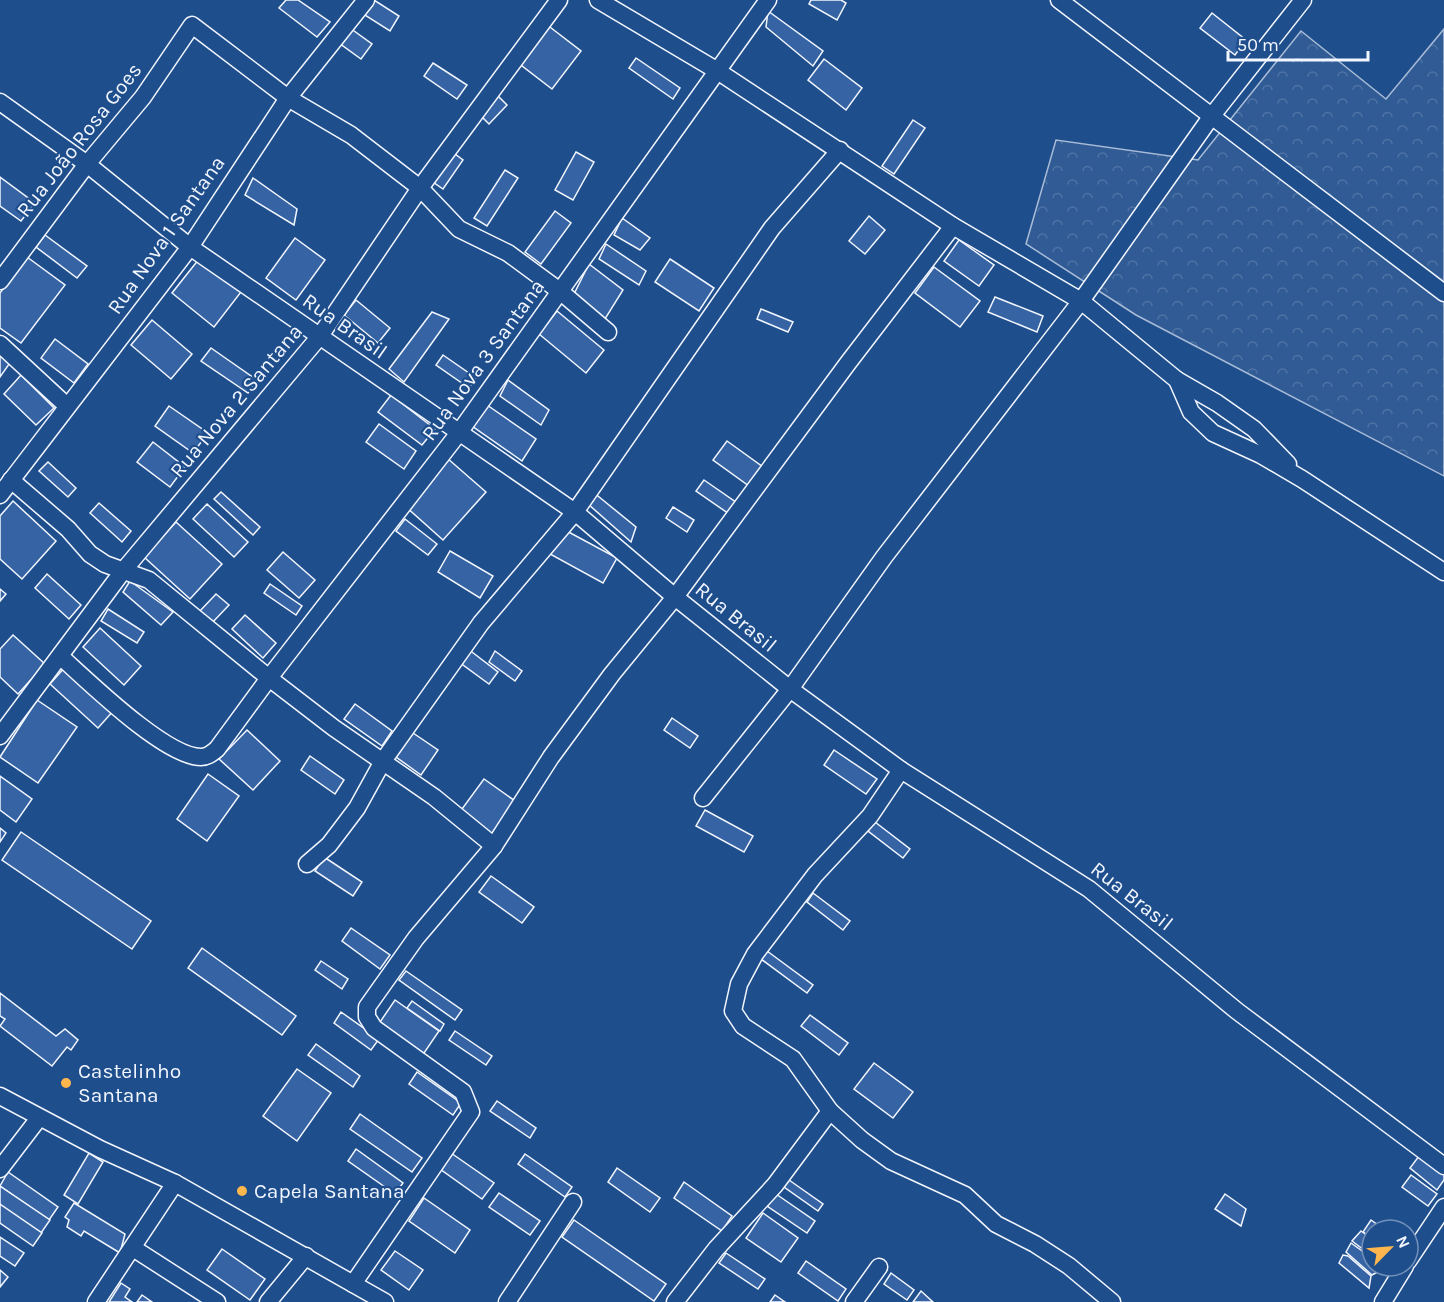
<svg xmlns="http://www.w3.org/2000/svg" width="1444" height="1302" viewBox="0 0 1444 1302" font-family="Karla,sans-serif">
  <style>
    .forest { fill: url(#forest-crowns); stroke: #a8bbd7; stroke-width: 1.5 }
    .building { fill: #3563a3; stroke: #f2f6ff; stroke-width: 1.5 }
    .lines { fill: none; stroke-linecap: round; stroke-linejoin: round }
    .minor-casing { stroke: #f2f6ff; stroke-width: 19 }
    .minor { stroke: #1f4e8c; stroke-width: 16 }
    .poi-dot { fill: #ffb74d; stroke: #1f4e8c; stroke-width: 2 }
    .labels { text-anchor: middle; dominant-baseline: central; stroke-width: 4.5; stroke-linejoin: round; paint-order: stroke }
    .street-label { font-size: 21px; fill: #f2f6ff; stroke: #1f4e8c }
    .poi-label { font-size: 21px; fill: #f2f6ff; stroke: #1f4e8c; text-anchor: start }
  </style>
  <defs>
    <pattern id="forest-crowns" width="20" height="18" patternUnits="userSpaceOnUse" patternTransform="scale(1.5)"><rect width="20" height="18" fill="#305b95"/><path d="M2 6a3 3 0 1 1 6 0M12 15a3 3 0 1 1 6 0" fill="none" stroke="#4e73a5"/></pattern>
  </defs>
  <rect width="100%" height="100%" fill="#1f4e8c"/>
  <path class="forest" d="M 1444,29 L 1444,476 L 1136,315 L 1026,244 L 1056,140 L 1198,160 L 1301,31 L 1386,99 Z"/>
  <g class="building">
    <path d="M 286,0 L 298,0 L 330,22 L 317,37 L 279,8 Z"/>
    <path d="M 374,0 L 399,16 L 390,31 L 360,12 Z"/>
    <path d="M 811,0 L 841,0 L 846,3 L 837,20 L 809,4 Z"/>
    <path d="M 768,11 L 823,51 L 813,66 L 766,27 Z"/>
    <path d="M 1212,13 L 1246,40 L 1235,55 L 1200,28 Z"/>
    <path d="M 546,24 L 581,51 L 552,89 L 517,62 Z"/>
    <path d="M 350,28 L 372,44 L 361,59 L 339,43 Z"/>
    <path d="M 636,58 L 680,88 L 673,99 L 629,68 Z"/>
    <path d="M 824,59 L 862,88 L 846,110 L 808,80 Z"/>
    <path d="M 433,63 L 467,85 L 457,99 L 424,76 Z"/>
    <path d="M 495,93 L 507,105 L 489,124 L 477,112 Z"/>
    <path d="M 913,120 L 925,128 L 894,174 L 882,166 Z"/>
    <path d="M 451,151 L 463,160 L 443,189 L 430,180 Z"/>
    <path d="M 576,152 L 594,162 L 573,200 L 555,190 Z"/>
    <path d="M 505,170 L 518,178 L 487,226 L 474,218 Z"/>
    <path d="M 0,177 L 35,203 L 21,221 L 0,206 Z"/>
    <path d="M 253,178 L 297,209 L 294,225 L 245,195 Z"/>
    <path d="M 555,211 L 571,223 L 541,264 L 525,252 Z"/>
    <path d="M 869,216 L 885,230 L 865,254 L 849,241 Z"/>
    <path d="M 622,218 L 650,238 L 640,250 L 614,235 Z"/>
    <path d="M 45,235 L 87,266 L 77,278 L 36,247 Z"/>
    <path d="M 295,238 L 325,260 L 296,300 L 266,278 Z"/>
    <path d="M 959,240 L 994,265 L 979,286 L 944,261 Z"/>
    <path d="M 606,244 L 646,271 L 639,285 L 599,259 Z"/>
    <path d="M 27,257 L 65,285 L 21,343 L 0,328 L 0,293 Z"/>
    <path d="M 199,259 L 241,292 L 214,327 L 172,293 Z"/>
    <path d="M 670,259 L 714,288 L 699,311 L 655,282 Z"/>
    <path d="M 589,264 L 623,290 L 605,319 L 574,294 Z"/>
    <path d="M 934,267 L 980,301 L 960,327 L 915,293 Z"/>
    <path d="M 995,297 L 1043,316 L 1037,332 L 988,312 Z"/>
    <path d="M 356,300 L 390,328 L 378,343 L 344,315 Z"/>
    <path d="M 761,309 L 793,322 L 788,332 L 757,319 Z"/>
    <path d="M 557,311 L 604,350 L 586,373 L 539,334 Z"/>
    <path d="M 432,312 L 449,319 L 404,382 L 389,369 Z"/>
    <path d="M 152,320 L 192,354 L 171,379 L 131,345 Z"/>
    <path d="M 55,339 L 88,364 L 74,383 L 41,358 Z"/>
    <path d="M 211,348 L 257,380 L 248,393 L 201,361 Z"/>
    <path d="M 0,351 L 12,360 L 0,377 Z"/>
    <path d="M 443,355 L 476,378 L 469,388 L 436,365 Z"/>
    <path d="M 21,375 L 54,408 L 36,425 L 4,394 Z"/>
    <path d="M 508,380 L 549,410 L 541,425 L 500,396 Z"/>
    <path d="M 391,395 L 435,429 L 422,445 L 378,412 Z"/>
    <path d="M 487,405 L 536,439 L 522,461 L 472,426 Z"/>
    <path d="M 169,406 L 208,433 L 193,453 L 155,426 Z"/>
    <path d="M 379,424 L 416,451 L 404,469 L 366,442 Z"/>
    <path d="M 727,441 L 763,467 L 749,486 L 713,460 Z"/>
    <path d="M 153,442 L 185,467 L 170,487 L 137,462 Z"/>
    <path d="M 447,458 L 486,492 L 443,540 L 405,506 Z"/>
    <path d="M 48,462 L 76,488 L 68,497 L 39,471 Z"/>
    <path d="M 704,480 L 740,505 L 732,516 L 696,491 Z"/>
    <path d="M 221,492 L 260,527 L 253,535 L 214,499 Z"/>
    <path d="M 593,492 L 636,527 L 631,542 L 588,504 Z"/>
    <path d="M 13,501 L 56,541 L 22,579 L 0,559 L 0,516 Z"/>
    <path d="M 99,503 L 131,531 L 122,542 L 90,513 Z"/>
    <path d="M 207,504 L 248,542 L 234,557 L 193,519 Z"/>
    <path d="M 673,507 L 694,520 L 687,532 L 666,518 Z"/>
    <path d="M 405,519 L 437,544 L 428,555 L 396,531 Z"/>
    <path d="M 176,522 L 222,564 L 190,599 L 144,557 Z"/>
    <path d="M 563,529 L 617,558 L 603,583 L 550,554 Z"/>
    <path d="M 450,551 L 493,576 L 480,598 L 438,572 Z"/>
    <path d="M 283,552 L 315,580 L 299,598 L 267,570 Z"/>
    <path d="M 47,574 L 81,605 L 69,619 L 35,588 Z"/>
    <path d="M 130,581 L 173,612 L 161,625 L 123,592 Z"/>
    <path d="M 270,584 L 302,606 L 296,615 L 264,593 Z"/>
    <path d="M 0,589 L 6,594 L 0,601 Z"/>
    <path d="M 216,594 L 229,605 L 211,624 L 199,612 Z"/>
    <path d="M 108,609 L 144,632 L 137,643 L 101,621 Z"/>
    <path d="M 245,615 L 276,643 L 263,658 L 232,629 Z"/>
    <path d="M 100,628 L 141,666 L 124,685 L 83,647 Z"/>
    <path d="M 13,635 L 45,664 L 18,694 L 0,677 L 0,649 Z"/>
    <path d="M 468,649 L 498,672 L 489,684 L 459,662 Z"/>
    <path d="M 495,651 L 522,671 L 515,681 L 489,662 Z"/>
    <path d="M 66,666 L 114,710 L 98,728 L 50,684 Z"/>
    <path d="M 37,700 L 77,727 L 38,783 L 0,757 Z"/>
    <path d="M 355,704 L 392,731 L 382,746 L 344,719 Z"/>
    <path d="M 672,718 L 698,736 L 690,748 L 664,730 Z"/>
    <path d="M 247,730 L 280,761 L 253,790 L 219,759 Z"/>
    <path d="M 413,733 L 438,750 L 421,775 L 396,757 Z"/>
    <path d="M 834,750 L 877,779 L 866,794 L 824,765 Z"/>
    <path d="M 310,756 L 344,780 L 335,794 L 301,770 Z"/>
    <path d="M 208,774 L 239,796 L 207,841 L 177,819 Z"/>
    <path d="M 0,776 L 32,799 L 16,822 L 0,810 Z"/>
    <path d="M 484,779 L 515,801 L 490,836 L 459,813 Z"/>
    <path d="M 705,810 L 753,836 L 744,852 L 696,826 Z"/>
    <path d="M 875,822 L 910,849 L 903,858 L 868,831 Z"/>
    <path d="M 0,828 L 6,833 L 0,842 Z"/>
    <path d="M 21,832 L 151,921 L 132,949 L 2,860 Z"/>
    <path d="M 324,857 L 362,882 L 353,896 L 315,871 Z"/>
    <path d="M 491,876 L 534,907 L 522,923 L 479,892 Z"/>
    <path d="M 813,893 L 850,921 L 843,930 L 807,902 Z"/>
    <path d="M 351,928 L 390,955 L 380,969 L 342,941 Z"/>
    <path d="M 202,948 L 296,1016 L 282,1035 L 188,968 Z"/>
    <path d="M 767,951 L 813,985 L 807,993 L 761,959 Z"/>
    <path d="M 321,961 L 348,979 L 342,989 L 315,970 Z"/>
    <path d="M 406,971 L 462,1010 L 455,1020 L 399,980 Z"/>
    <path d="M 0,993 L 56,1036 L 65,1029 L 78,1040 L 71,1050 L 67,1047 L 52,1066 L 0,1026 L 5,1019 L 0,1016 Z"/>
    <path d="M 395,1000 L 439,1031 L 422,1056 L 378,1025 Z"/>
    <path d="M 412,1001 L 444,1024 L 440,1031 L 407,1008 Z"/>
    <path d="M 341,1012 L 379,1039 L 371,1050 L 334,1023 Z"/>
    <path d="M 810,1015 L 848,1043 L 839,1055 L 801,1026 Z"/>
    <path d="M 455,1031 L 492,1056 L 486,1065 L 449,1040 Z"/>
    <path d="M 316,1044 L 360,1076 L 353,1087 L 308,1055 Z"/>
    <path d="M 874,1063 L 913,1092 L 893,1118 L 854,1089 Z"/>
    <path d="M 297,1069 L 331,1093 L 297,1141 L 263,1116 Z"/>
    <path d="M 417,1072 L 461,1103 L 453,1115 L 409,1084 Z"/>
    <path d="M 497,1101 L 536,1128 L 530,1138 L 490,1111 Z"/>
    <path d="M 360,1114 L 422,1158 L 412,1172 L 350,1129 Z"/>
    <path d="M 356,1149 L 403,1183 L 395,1194 L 348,1161 Z"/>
    <path d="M 89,1153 L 103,1162 L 78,1204 L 64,1195 Z"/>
    <path d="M 451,1153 L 494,1183 L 482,1199 L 440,1169 Z"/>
    <path d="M 525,1154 L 572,1187 L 565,1197 L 518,1164 Z"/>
    <path d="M 1419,1156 L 1444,1175 L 1444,1180 L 1437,1190 L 1410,1168 Z"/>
    <path d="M 617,1168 L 660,1198 L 650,1212 L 608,1182 Z"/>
    <path d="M 8,1172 L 58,1207 L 49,1220 L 0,1186 Z"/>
    <path d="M 1411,1175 L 1437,1194 L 1428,1206 L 1402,1187 Z"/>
    <path d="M 789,1180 L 823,1204 L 818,1211 L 784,1187 Z"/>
    <path d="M 684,1182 L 732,1216 L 722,1231 L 674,1198 Z"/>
    <path d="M 0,1186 L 50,1220 L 41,1233 L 0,1206 Z"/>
    <path d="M 499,1193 L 540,1221 L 530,1235 L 489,1207 Z"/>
    <path d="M 776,1194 L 815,1221 L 807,1233 L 767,1206 Z"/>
    <path d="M 1225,1194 L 1246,1209 L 1241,1226 L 1215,1209 Z"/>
    <path d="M 424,1198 L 470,1230 L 455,1253 L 409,1221 Z"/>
    <path d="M 74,1203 L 125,1234 L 120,1253 L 84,1231 L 81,1236 L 67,1227 L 69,1220 L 65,1217 Z"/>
    <path d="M 0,1204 L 42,1233 L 33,1246 L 0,1223 Z"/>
    <path d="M 763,1213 L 798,1238 L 781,1262 L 746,1238 Z"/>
    <path d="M 574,1220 L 666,1284 L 654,1301 L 562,1237 Z"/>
    <path d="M 1371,1220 L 1385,1230 L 1372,1230 L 1372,1238 L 1363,1232 Z"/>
    <path d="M 1361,1231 L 1372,1239 L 1372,1256 L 1352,1241 Z"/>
    <path d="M 0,1237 L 24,1253 L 15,1266 L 0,1256 Z"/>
    <path d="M 1351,1243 L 1372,1258 L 1372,1266 L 1383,1269 L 1372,1275 L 1346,1252 Z"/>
    <path d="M 222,1249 L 265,1279 L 250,1300 L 207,1270 Z"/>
    <path d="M 395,1251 L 423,1270 L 409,1290 L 381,1270 Z"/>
    <path d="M 726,1253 L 765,1279 L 758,1289 L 719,1263 Z"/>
    <path d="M 1343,1255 L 1348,1256 L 1371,1276 L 1369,1288 L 1339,1263 Z"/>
    <path d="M 806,1261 L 846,1289 L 838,1301 L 798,1273 Z"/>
    <path d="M 0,1270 L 8,1277 L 0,1287 Z"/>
    <path d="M 891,1273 L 914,1290 L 907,1300 L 884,1284 Z"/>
    <path d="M 121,1283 L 130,1289 L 125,1297 L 132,1302 L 109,1302 Z"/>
    <path d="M 921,1291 L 933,1302 L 913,1302 Z"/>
    <path d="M 142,1295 L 152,1302 L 137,1302 Z"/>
    <path d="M 775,1295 L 785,1302 L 770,1302 Z"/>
  </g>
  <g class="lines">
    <g class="minor-casing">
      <g id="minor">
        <path d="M 598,0 L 716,70 L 953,226 L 1081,301 L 1177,380 L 1191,412 L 1213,433 L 1261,455 L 1302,479 L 1444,572"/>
        <path d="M 1059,0 L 1444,293"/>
        <path d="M 0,102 L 87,164 L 190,247 L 575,512 L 675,597 L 790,689 L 901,770 L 1089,889 L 1237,1011 L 1444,1166"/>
        <path d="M 0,281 L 87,164 L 143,97 L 192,25 L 288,98 L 351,135 L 420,188 L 459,229 L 508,253 L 561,292 L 608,332"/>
        <path d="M 0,344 L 67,406"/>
        <path d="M 1177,380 L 1217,403 L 1254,429 L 1288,464"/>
        <path d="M 11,480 L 68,529 L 90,554 L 105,564 L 149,580 L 269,678 L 334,728 L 434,797 L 494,846"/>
        <path d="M 0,495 L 190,247 L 288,98 L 366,0"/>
        <path d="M 60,656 C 87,680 165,757 201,757 C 208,757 212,753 217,749 L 269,678 L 458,434 L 768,0"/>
        <path d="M 0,736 L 123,571 L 320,336 L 420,188 L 559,0"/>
        <path d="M 901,770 L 870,816 L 815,875 L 755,954 L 739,984 L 733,1011 L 743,1026 L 793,1059 L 830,1111 L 862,1140 L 891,1161 L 965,1195 L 996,1224 L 1035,1244 L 1069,1266 L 1112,1302"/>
        <path d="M 703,798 L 790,689 L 884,557 L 1081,301 L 1211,117 L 1303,0"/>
        <path d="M 307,864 L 329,845 L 357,808 L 383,761 L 481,623 L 575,512 L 772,228 L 840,150"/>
        <path d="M 0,1096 L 100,1149 L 175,1183 L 385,1302"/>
        <path d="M 0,1169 L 39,1118"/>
        <path d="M 133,1248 L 217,1302"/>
        <path d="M 1408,1261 L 1444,1207"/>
        <path d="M 353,1284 L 471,1112 L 463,1092 L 374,1028 L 367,1017 L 367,1007 L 416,938 L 494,846 L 551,757 L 612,674 L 675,597 L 848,363 L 953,226"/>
        <path d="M 96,1302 L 175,1183"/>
        <path d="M 268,1302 L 306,1256"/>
        <path d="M 507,1302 L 573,1202"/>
        <path d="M 675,1302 L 716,1249 L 775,1185 L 830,1111"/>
        <path d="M 854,1302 L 879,1267"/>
        <path d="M 1383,1302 L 1405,1266"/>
      </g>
    </g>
    <use href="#minor" class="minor"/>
  </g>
  <g class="poi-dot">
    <circle cx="66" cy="1083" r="6"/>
    <circle cx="242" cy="1191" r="6"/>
  </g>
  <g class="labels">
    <g class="street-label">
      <text transform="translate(79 140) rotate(-52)">Rua João Rosa Goes</text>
      <text transform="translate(166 235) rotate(-55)">Rua Nova 1 Santana</text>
      <text transform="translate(345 326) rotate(35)">Rua Brasil</text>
      <text transform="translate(483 360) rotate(-54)">Rua Nova 3 Santana</text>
      <text transform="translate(236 401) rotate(-50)">Rua Nova 2 Santana</text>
      <text transform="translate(736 617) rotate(39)">Rua Brasil</text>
      <text transform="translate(1132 896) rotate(38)">Rua Brasil</text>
    </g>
    <g class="poi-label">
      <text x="78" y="1071">Castelinho<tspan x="78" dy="24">Santana</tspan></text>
      <text x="254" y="1191">Capela Santana</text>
    </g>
  </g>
  <g transform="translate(1390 1248) rotate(65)"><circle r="28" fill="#1f4e8c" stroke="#7391ba" stroke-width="1.5"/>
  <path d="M0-4.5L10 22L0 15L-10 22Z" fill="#ffb74d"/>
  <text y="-9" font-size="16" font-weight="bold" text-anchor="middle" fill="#f2f6ff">N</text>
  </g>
  <path d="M1228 51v9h140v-9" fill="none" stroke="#f2f6ff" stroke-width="3"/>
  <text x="1237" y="51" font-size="18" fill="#f2f6ff" stroke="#1f4e8c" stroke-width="4.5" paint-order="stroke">50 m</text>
</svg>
